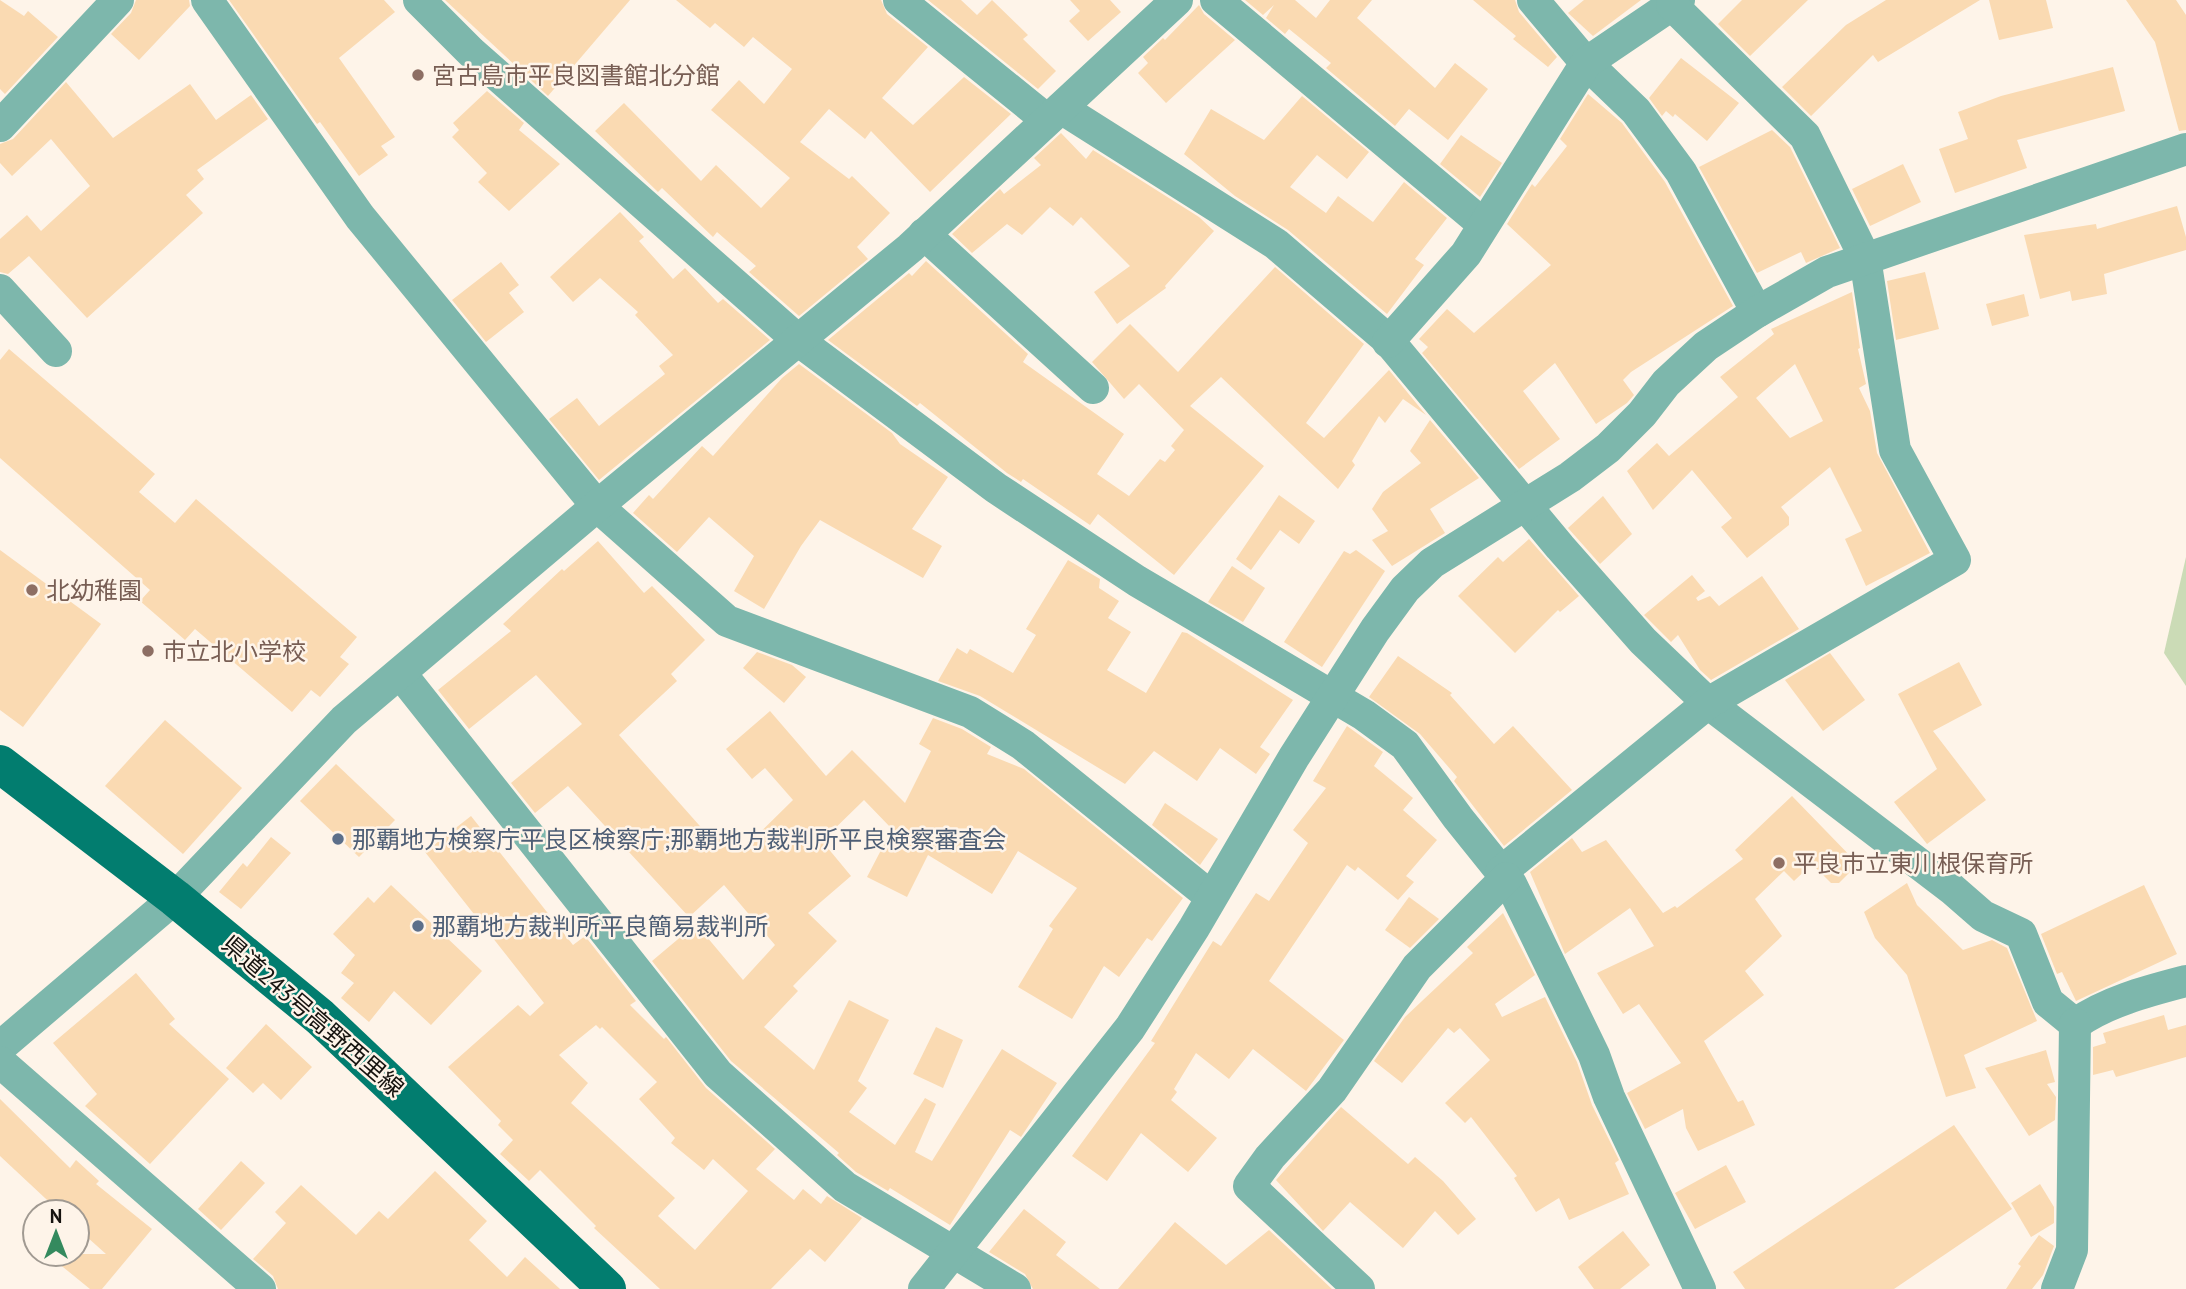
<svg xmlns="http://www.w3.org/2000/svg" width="2186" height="1289" viewBox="0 0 2186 1289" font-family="'PT Sans','Noto Sans JP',sans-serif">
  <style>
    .green { fill: #cbdbb6 }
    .building { fill: #fadab2; fill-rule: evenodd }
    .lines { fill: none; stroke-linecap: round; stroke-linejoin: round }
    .minor { stroke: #7db7ac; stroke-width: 32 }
    .major { stroke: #027d6f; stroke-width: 38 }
    .education-dot { fill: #8d6e63; stroke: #fef4e9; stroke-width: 2.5 }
    .service-dot { fill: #5c6f8a; stroke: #fef4e9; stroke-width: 2.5 }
    .labels { text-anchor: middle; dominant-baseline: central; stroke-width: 5; stroke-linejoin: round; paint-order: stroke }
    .education-label { font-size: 24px; fill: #785e54; stroke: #fef4e9; text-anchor: start }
    .service-label { font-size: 24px; fill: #4e5e75; stroke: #fef4e9; text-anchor: start }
    .street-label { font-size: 24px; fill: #16130f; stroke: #fef4e9 }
  </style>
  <rect width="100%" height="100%" fill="#fef4e9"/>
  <path class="green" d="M 2186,557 L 2186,686 L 2164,653 Z"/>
  <g class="building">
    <path d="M 0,0 L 24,16 L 28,11 L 58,37 L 5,94 L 0,89 Z"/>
    <path d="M 136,0 L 189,0 L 190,6 L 139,60 L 111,34 L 131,13 Z"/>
    <path d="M 229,0 L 384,0 L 395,12 L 339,58 L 395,137 L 381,146 L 388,155 L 359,176 L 320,122 L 317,124 Z"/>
    <path d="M 445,0 L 630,0 L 548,96 Z"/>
    <path d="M 676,0 L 881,0 L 887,14 L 928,47 L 882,98 L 913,125 L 964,77 L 1011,114 L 930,192 L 871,131 L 865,139 L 829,109 L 800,142 L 849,179 L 852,176 L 890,213 L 857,247 L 868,259 L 799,316 L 749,272 L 756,266 L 717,232 L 713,237 L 662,188 L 658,192 L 595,131 L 624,103 L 701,181 L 716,165 L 761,208 L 790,178 L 711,110 L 739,80 L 764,104 L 792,69 L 753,37 L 744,47 L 715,23 L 710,28 Z"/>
    <path d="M 928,0 L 961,0 L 977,15 L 992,0 L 1028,35 L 1023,39 L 1056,71 L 1038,89 Z"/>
    <path d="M 1070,0 L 1110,0 L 1121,12 L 1088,41 L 1069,21 L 1080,11 Z"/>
    <path d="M 1245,0 L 1295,0 L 1316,18 L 1330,0 L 1372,0 L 1357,18 L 1435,88 L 1455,63 L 1488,89 L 1448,140 L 1409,109 L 1395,126 L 1326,68 L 1331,63 L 1289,29 L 1285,34 L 1266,18 L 1274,5 L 1263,15 Z"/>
    <path d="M 1473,0 L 1515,0 L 1519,12 L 1557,57 L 1548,67 L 1513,39 L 1516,36 Z"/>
    <path d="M 1584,0 L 1641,0 L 1593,36 L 1568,13 Z"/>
    <path d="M 1742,0 L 1808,0 L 1750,56 L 1718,24 Z"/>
    <path d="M 1886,0 L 1980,0 L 1878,62 L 1873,55 L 1811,116 L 1782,87 L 1846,25 Z"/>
    <path d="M 1989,0 L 2046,0 L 2053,28 L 1999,40 Z"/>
    <path d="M 2126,0 L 2176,0 L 2186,15 L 2186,130 L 2179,131 L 2155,42 Z"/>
    <path d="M 1199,5 L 1204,14 L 1235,40 L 1166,103 L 1138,73 L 1148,63 L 1143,57 L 1163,38 L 1165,40 Z"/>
    <path d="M 1681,58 L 1739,103 L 1707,141 L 1675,114 L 1673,117 L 1666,111 L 1662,116 L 1649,98 Z"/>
    <path d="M 2113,67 L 2125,111 L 2017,140 L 2027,168 L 1955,193 L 1939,149 L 1968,139 L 1958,112 L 2001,96 Z"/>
    <path d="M 66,82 L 113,138 L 190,84 L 216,120 L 251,95 L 268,119 L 197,170 L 204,179 L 186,195 L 203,213 L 87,318 L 29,256 L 8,274 L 0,272 L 0,239 L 27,215 L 41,231 L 90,186 L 51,139 L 12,176 L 0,163 L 0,144 L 13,139 Z"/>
    <path d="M 487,91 L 524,123 L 519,130 L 560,164 L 509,211 L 478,182 L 487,173 L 452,137 L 459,130 L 453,123 Z"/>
    <path d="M 1588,94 L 1622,123 L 1665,182 L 1733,306 L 1631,372 L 1623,380 L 1634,395 L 1627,403 L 1596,424 L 1555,363 L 1523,391 L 1560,439 L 1519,469 L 1422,353 L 1428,347 L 1419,339 L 1447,309 L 1474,333 L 1551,265 L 1507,224 L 1532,184 L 1535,187 L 1567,146 L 1560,139 Z"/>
    <path d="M 1302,96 L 1369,152 L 1347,179 L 1317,155 L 1290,187 L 1326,213 L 1338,196 L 1373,222 L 1404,182 L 1447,218 L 1415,259 L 1424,265 L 1387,314 L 1288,230 L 1235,196 L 1184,154 L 1211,109 L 1264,140 Z"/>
    <path d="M 1772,130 L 1790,147 L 1840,248 L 1806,263 L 1801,252 L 1757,273 L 1699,167 Z"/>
    <path d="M 1061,133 L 1086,159 L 1093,150 L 1199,217 L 1214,231 L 1165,286 L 1166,288 L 1117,324 L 1094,292 L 1130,266 L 1081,217 L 1073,226 L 1050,207 L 1022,235 L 1007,224 L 972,253 L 952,234 L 1000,189 L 1004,194 L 1041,165 L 1034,158 Z"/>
    <path d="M 1461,135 L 1502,163 L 1480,197 L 1440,164 Z"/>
    <path d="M 1903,164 L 1921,202 L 1870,226 L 1852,189 Z"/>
    <path d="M 2177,206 L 2186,237 L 2186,250 L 2104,274 L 2107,294 L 2072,301 L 2070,291 L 2040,299 L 2024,235 L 2096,224 L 2097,229 Z"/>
    <path d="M 620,212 L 644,237 L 639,241 L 673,279 L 685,268 L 718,303 L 723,299 L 770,340 L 599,480 L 549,419 L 577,398 L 599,426 L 665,374 L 659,366 L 673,355 L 635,315 L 638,312 L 600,278 L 573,302 L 550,277 Z"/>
    <path d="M 926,261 L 1028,354 L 1023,362 L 1124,434 L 1097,474 L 1129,496 L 1160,459 L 1165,462 L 1175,450 L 1171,446 L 1184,430 L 1139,384 L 1124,399 L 1092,362 L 1130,324 L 1178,372 L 1275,267 L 1364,344 L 1306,423 L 1324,438 L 1389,370 L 1426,415 L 1403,399 L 1385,423 L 1379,416 L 1352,461 L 1355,465 L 1338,489 L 1221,377 L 1190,406 L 1264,466 L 1174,575 L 1098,514 L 1090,525 L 1023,479 L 1021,482 L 1007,473 L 920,403 L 917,406 L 828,340 L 909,273 L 912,276 Z"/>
    <path d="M 501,262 L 519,285 L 509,293 L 524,312 L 486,342 L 452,300 Z"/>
    <path d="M 1925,272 L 1939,329 L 1896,340 L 1887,281 Z"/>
    <path d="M 1852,292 L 1860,348 L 1858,349 L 1866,384 L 1859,388 L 1870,411 L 1877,453 L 1930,553 L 1866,586 L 1845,539 L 1862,531 L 1830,467 L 1781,507 L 1789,517 L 1789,525 L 1747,558 L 1721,527 L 1732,518 L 1692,470 L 1653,510 L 1627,471 L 1657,443 L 1669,456 L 1738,397 L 1720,377 L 1774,334 L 1771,329 ZM 1795,364 L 1823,421 L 1790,438 L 1756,398 Z"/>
    <path d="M 2024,294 L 2029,316 L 1992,326 L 1986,304 Z"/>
    <path d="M 9,349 L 155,474 L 139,492 L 175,523 L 196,499 L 357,637 L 340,657 L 349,664 L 320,697 L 311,690 L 292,712 L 195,629 L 185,640 L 140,601 L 150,590 L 0,458 L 0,360 Z"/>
    <path d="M 799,364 L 892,433 L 900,444 L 948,477 L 912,529 L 942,546 L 923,578 L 820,520 L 801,546 L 764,609 L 734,591 L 754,556 L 709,517 L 677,552 L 633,513 L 649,495 L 653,499 L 702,446 L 713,456 L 782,378 Z"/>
    <path d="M 1430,420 L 1479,478 L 1430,509 L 1445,533 L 1392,566 L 1372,540 L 1388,531 L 1372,509 L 1383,492 L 1421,463 L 1410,451 Z"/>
    <path d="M 1279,495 L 1315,521 L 1299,544 L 1280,530 L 1251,570 L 1236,559 Z"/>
    <path d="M 1603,496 L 1632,534 L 1600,564 L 1568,528 Z"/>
    <path d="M 1529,539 L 1579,596 L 1560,612 L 1558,610 L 1515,653 L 1458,596 L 1498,557 L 1503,562 Z"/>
    <path d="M 598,541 L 644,593 L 652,586 L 705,640 L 671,674 L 677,681 L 619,735 L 715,843 L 726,834 L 741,851 L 793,800 L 765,768 L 752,779 L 726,749 L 770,711 L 826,776 L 852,750 L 905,803 L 931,751 L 919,744 L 933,718 L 962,729 L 991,747 L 987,754 L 1024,769 L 1183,898 L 1152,941 L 1147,938 L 1119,977 L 1104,966 L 1072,1019 L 1018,987 L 1053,929 L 1049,926 L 1077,888 L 1018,851 L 992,894 L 928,855 L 907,897 L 867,877 L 892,829 L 864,800 L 822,841 L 851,876 L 808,913 L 837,941 L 793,986 L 798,991 L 764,1027 L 814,1070 L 849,1000 L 889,1020 L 858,1081 L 867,1088 L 849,1112 L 895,1145 L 925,1098 L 936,1104 L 915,1152 L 932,1161 L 1002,1049 L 1057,1083 L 1021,1137 L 1010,1130 L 950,1225 L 890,1188 L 888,1191 L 856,1172 L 837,1155 L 839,1153 L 731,1061 L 652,961 L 696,924 L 743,980 L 775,945 L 724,885 L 689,917 L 568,786 L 535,813 L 511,783 L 582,724 L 536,675 L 469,729 L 438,690 L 511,631 L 503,624 L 562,569 L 564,571 Z"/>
    <path d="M 0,550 L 101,624 L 23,727 L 0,710 Z"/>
    <path d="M 1356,550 L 1385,571 L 1322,667 L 1284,642 L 1344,551 L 1350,554 Z"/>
    <path d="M 1068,560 L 1100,579 L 1099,588 L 1119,601 L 1108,618 L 1131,632 L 1107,670 L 1146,693 L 1182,632 L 1187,633 L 1293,700 L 1260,747 L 1270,754 L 1256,774 L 1220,748 L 1197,781 L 1154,751 L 1125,784 L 980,696 L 938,681 L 957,648 L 967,654 L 970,649 L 1013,673 L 1036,635 L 1026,629 Z"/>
    <path d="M 1232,566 L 1265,588 L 1243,622 L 1208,602 Z"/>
    <path d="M 1692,575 L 1705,591 L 1696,598 L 1698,601 L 1710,596 L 1719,606 L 1762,576 L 1799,629 L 1711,680 L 1700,670 L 1678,635 L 1671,642 L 1644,615 Z"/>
    <path d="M 757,652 L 792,665 L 806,677 L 784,703 L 743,668 Z"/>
    <path d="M 1830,653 L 1865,700 L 1823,731 L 1785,680 Z"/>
    <path d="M 1398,656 L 1452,693 L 1450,695 L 1494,744 L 1513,726 L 1572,790 L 1504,846 L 1454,781 L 1457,777 L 1420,734 L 1369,697 Z"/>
    <path d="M 1959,662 L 1982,705 L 1933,731 L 1986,800 L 1927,844 L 1894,802 L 1937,769 L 1898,694 Z"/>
    <path d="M 165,720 L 242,788 L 183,854 L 105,786 Z"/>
    <path d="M 1347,726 L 1383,752 L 1374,766 L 1413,798 L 1403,810 L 1437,840 L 1406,876 L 1414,882 L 1398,900 L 1358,867 L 1355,871 L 1347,865 L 1269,981 L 1344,1040 L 1306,1091 L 1253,1049 L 1229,1079 L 1196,1053 L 1174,1089 L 1177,1092 L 1171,1100 L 1217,1138 L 1188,1172 L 1141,1133 L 1107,1181 L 1072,1156 L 1155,1043 L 1151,1041 L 1213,941 L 1221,946 L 1256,893 L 1269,901 L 1308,843 L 1293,830 L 1326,788 L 1313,781 Z"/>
    <path d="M 336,764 L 395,820 L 359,857 L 300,801 Z"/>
    <path d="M 1792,796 L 1858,864 L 1839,883 L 1831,883 L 1812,864 L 1794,881 L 1784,871 L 1755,899 L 1782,936 L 1745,971 L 1764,995 L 1704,1041 L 1738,1102 L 1743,1100 L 1755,1125 L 1698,1151 L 1686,1128 L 1683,1109 L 1645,1129 L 1627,1093 L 1681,1063 L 1639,1004 L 1623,1014 L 1597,973 L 1654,946 L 1630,908 L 1565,954 L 1530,872 L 1572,838 L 1582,852 L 1606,840 L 1663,913 L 1675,906 L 1677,908 L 1743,859 L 1735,850 Z"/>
    <path d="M 1165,803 L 1218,839 L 1200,865 L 1152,825 Z"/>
    <path d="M 471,816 L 573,945 L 585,936 L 636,1001 L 630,1005 L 664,1039 L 666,1037 L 706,1088 L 775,1149 L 756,1169 L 794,1200 L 803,1189 L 821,1204 L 827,1196 L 862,1218 L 825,1262 L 810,1249 L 771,1289 L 660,1289 L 594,1228 L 596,1226 L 540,1170 L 529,1181 L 500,1154 L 513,1140 L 498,1125 L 501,1121 L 448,1067 L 518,1005 L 530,1016 L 544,1003 L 425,852 ZM 596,1025 L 600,1029 L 602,1027 L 657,1082 L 639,1099 L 675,1138 L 671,1143 L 704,1170 L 713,1159 L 748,1191 L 695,1250 L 658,1216 L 675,1198 L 571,1103 L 588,1083 L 559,1055 Z"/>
    <path d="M 271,837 L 291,853 L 241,909 L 219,892 L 243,863 L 247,867 Z"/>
    <path d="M 1907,883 L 1917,905 L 1963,950 L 1992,940 L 2007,948 L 2037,1021 L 1964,1055 L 1976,1088 L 1946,1097 L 1907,975 L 1875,938 L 1864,912 Z"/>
    <path d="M 391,885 L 482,971 L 431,1025 L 394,991 L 369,1022 L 341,998 L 354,983 L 341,973 L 355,955 L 333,934 L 368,897 L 374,903 Z"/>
    <path d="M 2144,885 L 2177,954 L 2076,1001 L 2062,972 L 2057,974 L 2041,934 Z"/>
    <path d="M 1409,897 L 1439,919 L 1410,948 L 1385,930 Z"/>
    <path d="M 1503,913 L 1535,975 L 1495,1004 L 1502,1017 L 1545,997 L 1577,1062 L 1592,1105 L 1619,1160 L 1615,1163 L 1629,1194 L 1569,1220 L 1559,1198 L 1536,1212 L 1514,1178 L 1517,1176 L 1471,1117 L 1465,1123 L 1445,1103 L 1490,1060 L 1460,1028 L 1454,1033 L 1448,1028 L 1402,1083 L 1374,1061 L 1405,1017 L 1473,953 L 1467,947 Z"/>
    <path d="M 136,973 L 175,1019 L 169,1024 L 229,1079 L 150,1164 L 85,1106 L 97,1094 L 53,1043 Z"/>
    <path d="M 2164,1015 L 2168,1030 L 2186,1025 L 2186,1057 L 2116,1077 L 2113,1070 L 2093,1075 L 2093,1047 L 2106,1043 L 2103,1033 Z"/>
    <path d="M 266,1024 L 312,1067 L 281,1100 L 263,1083 L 253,1093 L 226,1068 Z"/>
    <path d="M 936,1027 L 963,1040 L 943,1088 L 913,1074 Z"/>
    <path d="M 2046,1050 L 2055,1082 L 2047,1084 L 2056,1097 L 2055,1120 L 2029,1136 L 1985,1068 Z"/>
    <path d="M 0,1099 L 70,1168 L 76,1160 L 99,1181 L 96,1184 L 152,1229 L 102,1289 L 90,1289 L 47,1254 L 106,1254 L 77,1228 L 77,1212 L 60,1212 L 0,1156 Z"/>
    <path d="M 1341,1107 L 1408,1164 L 1415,1157 L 1443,1181 L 1476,1219 L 1458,1235 L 1435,1211 L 1403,1248 L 1350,1202 L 1323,1231 L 1276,1180 Z"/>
    <path d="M 1954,1125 L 2012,1209 L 1894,1289 L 1745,1289 L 1733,1272 Z"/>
    <path d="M 241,1161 L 265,1183 L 221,1230 L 198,1209 Z"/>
    <path d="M 1726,1165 L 1746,1202 L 1695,1229 L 1675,1193 Z"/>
    <path d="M 435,1171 L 487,1221 L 469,1240 L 507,1277 L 525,1257 L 560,1289 L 278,1289 L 273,1276 L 253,1259 L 286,1223 L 275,1212 L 301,1185 L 356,1235 L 379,1211 L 388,1219 Z"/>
    <path d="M 2040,1184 L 2054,1207 L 2054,1223 L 2031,1237 L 2011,1203 Z"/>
    <path d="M 1024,1209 L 1066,1242 L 1056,1255 L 1100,1289 L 1033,1289 L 1025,1274 L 989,1252 Z"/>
    <path d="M 1175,1222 L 1226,1265 L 1269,1230 L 1332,1289 L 1118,1289 Z"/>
    <path d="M 1623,1231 L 1650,1265 L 1620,1289 L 1594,1289 L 1578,1267 Z"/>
    <path d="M 2039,1235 L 2054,1246 L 2043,1275 L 2032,1289 L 2006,1289 L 2021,1266 L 2018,1264 Z"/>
  </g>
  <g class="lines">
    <g class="minor">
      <path d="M 207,0 L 360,217 L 597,506 L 727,621 L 970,712 L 1023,745 L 1210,896"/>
      <path d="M 419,0 L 471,52 L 799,341 L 996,488 L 1137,581 L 1364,715 L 1405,745 L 1458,818 L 1511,884 L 1594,1055 L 1609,1097 L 1700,1289"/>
      <path d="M 899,0 L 1047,120"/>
      <path d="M 1216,0 L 1483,224"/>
      <path d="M 1533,0 L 1586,63 L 1636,111 L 1681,172 L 1757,312"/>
      <path d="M 1061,108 L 1276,244 L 1387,339 L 1560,547 L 1643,641 L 1708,703 L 1952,889 L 1983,916 L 2021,934 L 2048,1002 L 2075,1024"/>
      <path d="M 0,126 L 118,0"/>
      <path d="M 924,234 L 1093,388"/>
      <path d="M 0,290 L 56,351"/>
      <path d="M 1388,342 L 1466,254 L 1586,63 L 1679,0"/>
      <path d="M 401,674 L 718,1074 L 845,1187 L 1015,1289"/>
      <path d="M 1501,872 L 1708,703 L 1955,560 L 1895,450 L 1865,258 L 1805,136 L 1672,5"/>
      <path d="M 2075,1024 C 2108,1001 2148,991 2186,981"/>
      <path d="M 0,1047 L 175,898 L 344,720 L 597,506 L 910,248 L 1177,0"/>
      <path d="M 0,1062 L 260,1289"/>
      <path d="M 924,1289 L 1130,1028 L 1194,928 L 1294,757 L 1375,630 L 1405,589 L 1432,563 L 1570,477 L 1608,448 L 1642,414 L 1666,383 L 1706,346 L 1757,312 L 1827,272 L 2186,149"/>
      <path d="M 1359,1289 L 1249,1186 L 1270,1157 L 1332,1090 L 1417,967 L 1506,878"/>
      <path d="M 2057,1289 L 2072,1250 L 2075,1024"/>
    </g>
    <path class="major" d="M 0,764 L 175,898 L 320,1017 L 607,1289"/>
  </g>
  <g class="education-dot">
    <circle cx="418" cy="75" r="7"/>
    <circle cx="32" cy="590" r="7"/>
    <circle cx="148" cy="651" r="7"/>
    <circle cx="1779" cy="863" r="7"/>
  </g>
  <g class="service-dot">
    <circle cx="338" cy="839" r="7"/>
    <circle cx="418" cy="926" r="7"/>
  </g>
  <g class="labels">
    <g class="education-label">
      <text x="432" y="75">宮古島市平良図書館北分館</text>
      <text x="46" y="590">北幼稚園</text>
      <text x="162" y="651">市立北小学校</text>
      <text x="1793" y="863">平良市立東川根保育所</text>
    </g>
    <g class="service-label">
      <text x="352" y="839">那覇地方検察庁平良区検察庁;那覇地方裁判所平良検察審査会</text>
      <text x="432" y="926">那覇地方裁判所平良簡易裁判所</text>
    </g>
    <g class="street-label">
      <text transform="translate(313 1016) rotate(41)">県道243号高野西里線</text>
    </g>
  </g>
  <g transform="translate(56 1233)"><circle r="33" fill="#fef4e9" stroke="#a19a92" stroke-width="2"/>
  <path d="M0-5L12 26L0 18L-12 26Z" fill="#348a5e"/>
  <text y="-10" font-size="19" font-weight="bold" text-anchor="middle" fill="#16130f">N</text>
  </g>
</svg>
